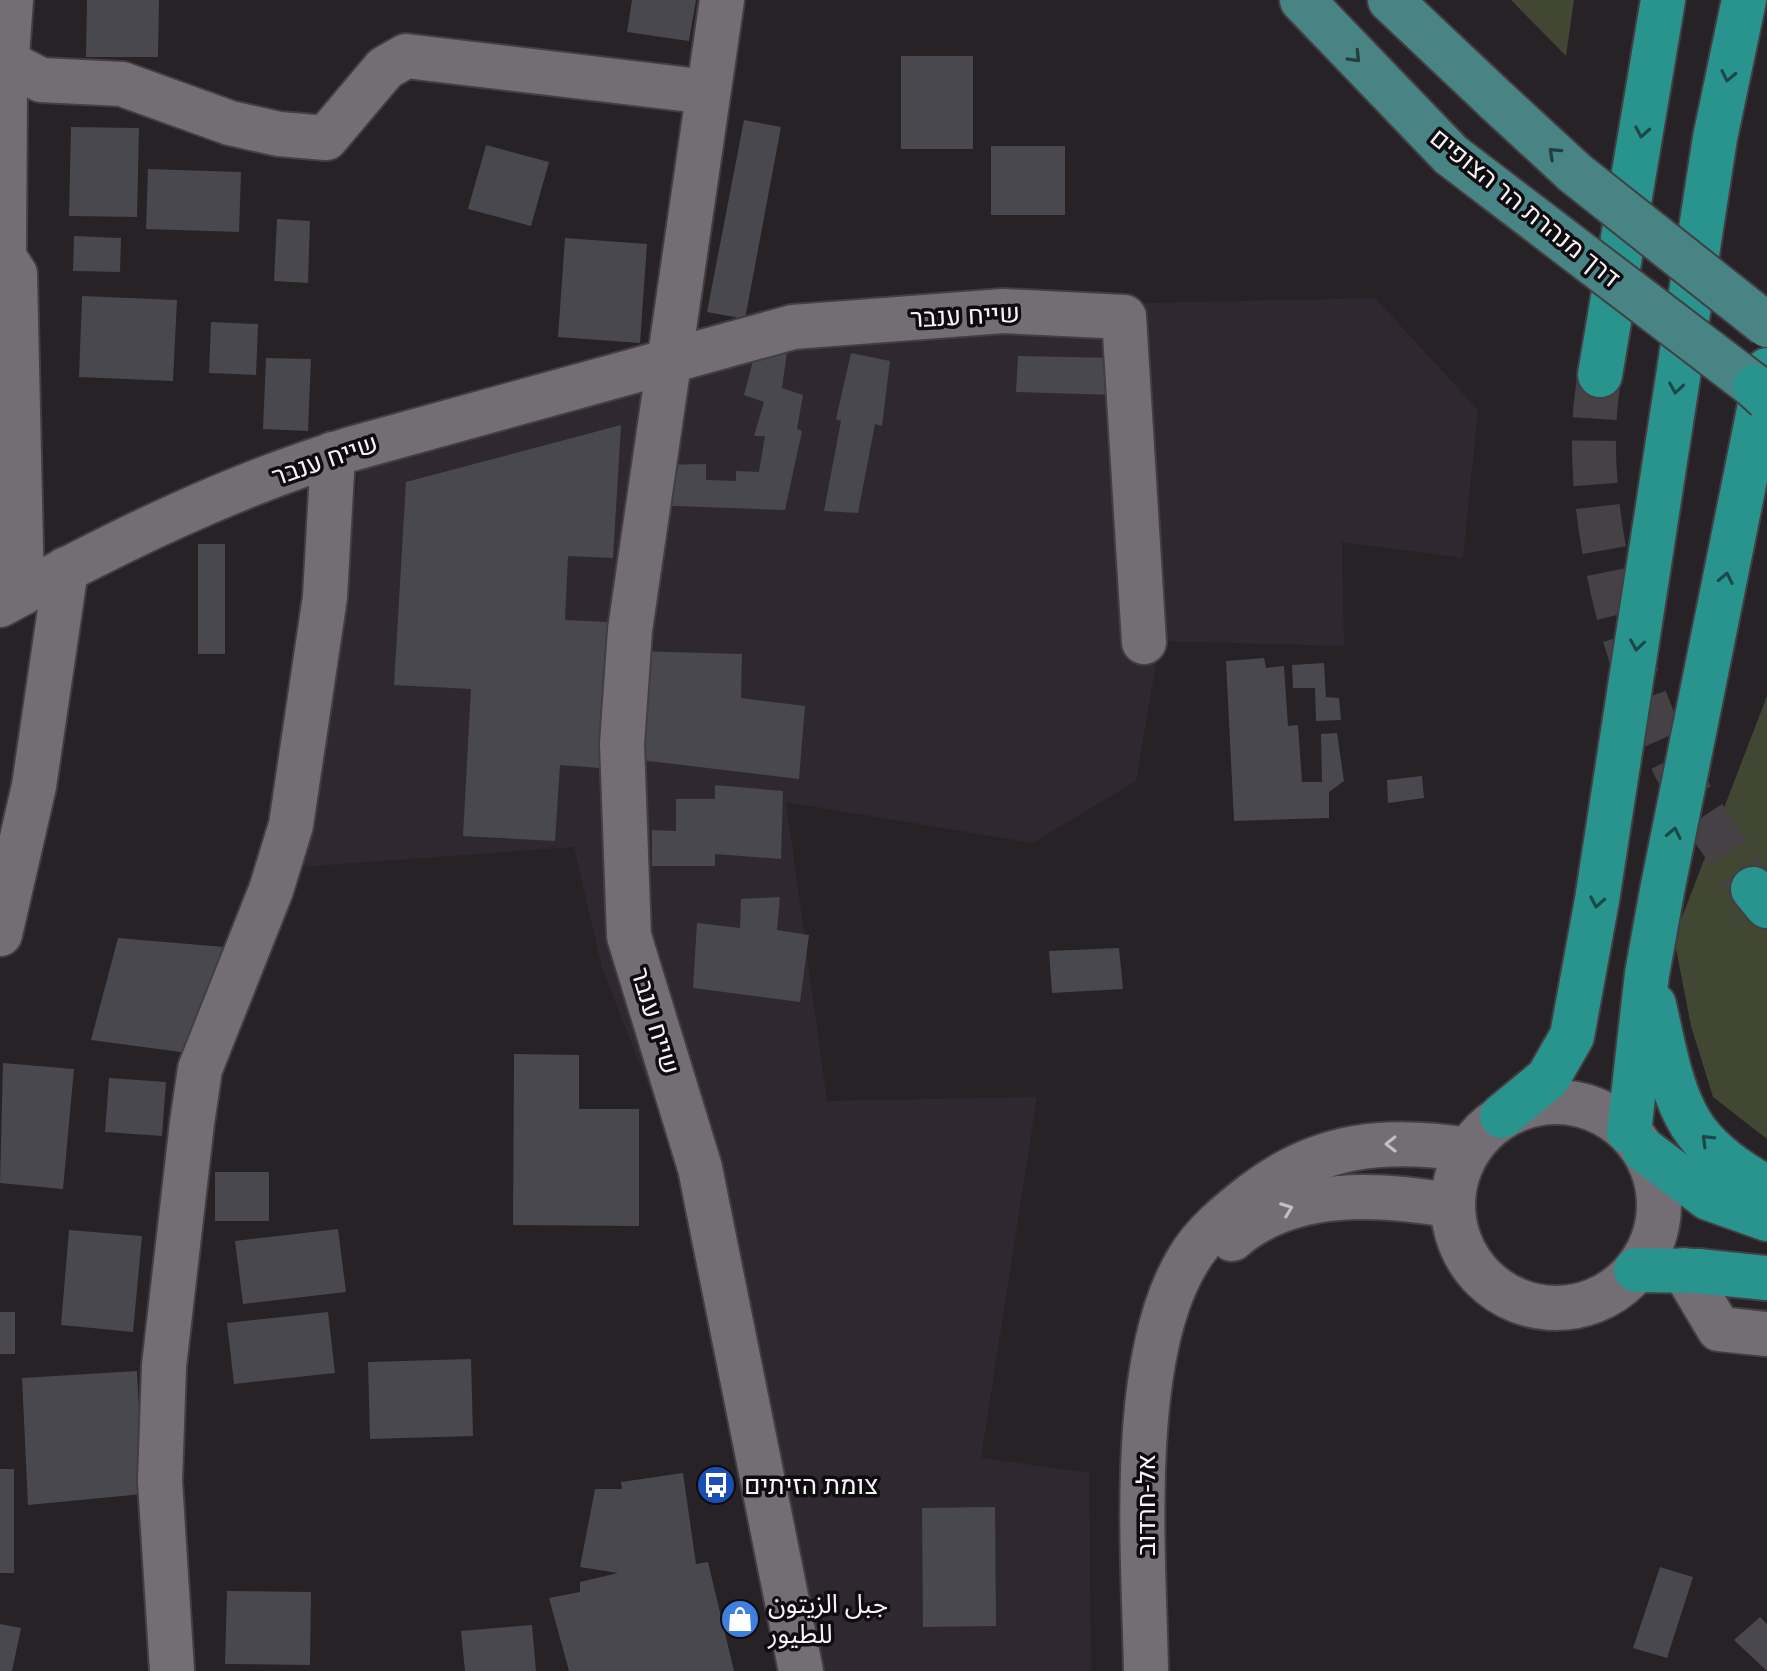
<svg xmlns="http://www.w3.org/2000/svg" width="1767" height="1671" viewBox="0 0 1767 1671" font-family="Georgia,'Noto Sans Arabic',Heebo,serif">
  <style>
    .built { fill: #302831 }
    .green { fill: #414732 }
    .building { fill: #48484e }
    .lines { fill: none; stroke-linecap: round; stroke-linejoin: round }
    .highway-tunnel { stroke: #454145; stroke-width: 44; stroke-dasharray: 44 22; stroke-linecap: butt }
    .minor-casing { stroke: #423e42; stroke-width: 48 }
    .major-casing { stroke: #423e42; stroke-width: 48 }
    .highway-casing { stroke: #423e42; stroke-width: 48 }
    .minor { stroke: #736e74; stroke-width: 44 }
    .major { stroke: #478483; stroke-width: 44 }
    .highway { stroke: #29938d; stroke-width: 44 }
    .major-bridge-casing { stroke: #423e42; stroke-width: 48; stroke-linecap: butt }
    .highway-bridge-casing { stroke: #423e42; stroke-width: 48; stroke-linecap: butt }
    .major-bridge { stroke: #478483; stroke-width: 44 }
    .highway-bridge { stroke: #29938d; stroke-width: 44 }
    .oneway { stroke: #253c3d }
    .oneway2 { stroke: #1a4947 }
    .oneway3 { stroke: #c2bec2 }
    .labels { text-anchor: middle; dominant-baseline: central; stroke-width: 7; stroke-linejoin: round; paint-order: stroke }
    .street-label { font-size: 26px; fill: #f6f3f6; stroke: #0e0c0e }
    .poi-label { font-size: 26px; fill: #f6f3f6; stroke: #0e0c0e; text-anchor: start }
  </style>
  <rect width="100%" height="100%" fill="#262226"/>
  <path class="built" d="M 1375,298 L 1478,410 L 1463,558 L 1342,542 L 1344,646 L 1160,641 L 1136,781 L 1033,843 L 786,802 L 827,1101 L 1037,1097 L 981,1458 L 1089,1473 L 1091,1671 L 811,1671 L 752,1349 L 602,968 L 574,847 L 299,867 L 361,460 L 940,308 Z"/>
  <g class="green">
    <path d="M 1511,0 L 1574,0 L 1566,56 Z"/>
    <path d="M 1767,696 L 1767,1139 L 1713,1097 L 1691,1026 L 1674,938 Z"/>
  </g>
  <g class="building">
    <path d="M 87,0 L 159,0 L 158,57 L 86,57 Z"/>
    <path d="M 632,0 L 696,0 L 689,41 L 627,32 Z"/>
    <rect x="901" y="56" width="72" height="93"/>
    <path d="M 744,120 L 781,127 L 745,319 L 707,312 Z"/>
    <path d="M 71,127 L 139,128 L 137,217 L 69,216 Z"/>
    <path d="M 486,145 L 549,162 L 531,226 L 468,209 Z"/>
    <rect x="991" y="146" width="74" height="69"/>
    <path d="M 148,169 L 241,172 L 239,232 L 146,229 Z"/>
    <path d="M 277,219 L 310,221 L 308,283 L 274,281 Z"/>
    <path d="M 74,236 L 121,238 L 120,272 L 73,271 Z"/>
    <path d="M 565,238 L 647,244 L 640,343 L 558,337 Z"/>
    <path d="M 82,296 L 177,300 L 173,381 L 79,377 Z"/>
    <path d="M 211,322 L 258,324 L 256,375 L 209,373 Z"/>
    <path d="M 788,345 L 782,388 L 803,395 L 797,429 L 802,431 L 785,510 L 649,505 L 655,465 L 706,464 L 706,480 L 736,481 L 736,471 L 759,472 L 765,436 L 754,436 L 764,402 L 744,395 L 755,353 Z"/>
    <path d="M 851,353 L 890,361 L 882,426 L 875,424 L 858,513 L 824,511 L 841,421 L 836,419 Z"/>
    <path d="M 1018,356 L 1116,358 L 1115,395 L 1016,392 Z"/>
    <path d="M 266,358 L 311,359 L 308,431 L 263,429 Z"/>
    <path d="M 621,425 L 613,558 L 568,556 L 565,620 L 608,622 L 600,768 L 560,765 L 555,841 L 463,836 L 471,689 L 394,685 L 406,482 Z"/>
    <rect x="198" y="544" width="27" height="110"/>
    <path d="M 633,651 L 742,654 L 741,698 L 805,706 L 799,779 L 624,758 Z"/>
    <path d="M 1264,658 L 1266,668 L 1284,666 L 1288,726 L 1298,725 L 1302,782 L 1322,782 L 1321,734 L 1337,733 L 1344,781 L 1329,792 L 1329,818 L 1234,821 L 1226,661 Z"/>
    <path d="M 1324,663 L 1326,697 L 1339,698 L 1341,720 L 1316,721 L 1315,688 L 1293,688 L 1292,665 Z"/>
    <path d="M 1422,776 L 1424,798 L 1388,803 L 1387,780 Z"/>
    <path d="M 715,785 L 783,791 L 781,859 L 715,854 L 715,866 L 652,866 L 652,830 L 676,831 L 676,799 L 715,799 Z"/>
    <path d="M 780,897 L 777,930 L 809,935 L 800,1002 L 693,988 L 697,923 L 740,928 L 741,899 Z"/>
    <path d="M 118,938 L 224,947 L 188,1053 L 91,1040 Z"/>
    <path d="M 1119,948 L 1123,989 L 1052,993 L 1049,951 Z"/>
    <path d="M 514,1054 L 579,1055 L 579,1109 L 639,1109 L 639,1226 L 513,1225 Z"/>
    <path d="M 3,1063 L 74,1069 L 63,1189 L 0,1183 Z"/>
    <path d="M 109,1078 L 166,1082 L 162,1136 L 105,1132 Z"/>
    <rect x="215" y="1172" width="54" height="49"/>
    <path d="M 338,1229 L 346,1292 L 243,1304 L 235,1241 Z"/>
    <path d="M 69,1230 L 142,1236 L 133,1332 L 61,1325 Z"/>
    <rect x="0" y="1312" width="15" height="42"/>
    <path d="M 328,1312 L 335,1373 L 234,1384 L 227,1323 Z"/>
    <path d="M 471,1359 L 473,1436 L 370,1439 L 368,1362 Z"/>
    <path d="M 137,1371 L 143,1494 L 28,1505 L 22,1378 Z"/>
    <rect x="0" y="1469" width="14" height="104"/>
    <path d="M 683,1473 L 696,1564 L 708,1562 L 734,1671 L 569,1671 L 549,1598 L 580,1592 L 580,1582 L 618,1573 L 580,1567 L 595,1489 L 622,1489 L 621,1482 Z"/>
    <path d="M 995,1507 L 996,1626 L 923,1627 L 922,1508 Z"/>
    <path d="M 1660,1567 L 1693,1577 L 1667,1658 L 1633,1648 Z"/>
    <path d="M 227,1591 L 311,1592 L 310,1665 L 225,1664 Z"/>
    <path d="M 1760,1617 L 1767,1624 L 1767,1671 L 1734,1640 Z"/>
    <path d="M 0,1624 L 21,1628 L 12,1671 L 0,1671 Z"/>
    <path d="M 532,1625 L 536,1671 L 465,1671 L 461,1631 Z"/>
  </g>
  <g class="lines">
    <path class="highway-tunnel" d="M 1600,375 C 1577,491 1623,667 1677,771 C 1698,812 1728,850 1753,889"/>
    <g class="minor-casing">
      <g id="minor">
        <path d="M 11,0 L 5,83 L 4,257 L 15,274 L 22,593"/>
        <path d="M 722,0 L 630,630 L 622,744 L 629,936 L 700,1168 L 801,1671"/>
        <path d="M 6,62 L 41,80 L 122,84 L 230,123 L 279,134 L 326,138 L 385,68 L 406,56 L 708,92"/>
        <path d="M 0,605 C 112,544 229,486 351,449 L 793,327 L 1003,311 L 1124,317 L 1144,642"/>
        <path d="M 0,934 L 34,786 L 66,569"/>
        <circle cx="1556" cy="1205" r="103"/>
        <path d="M 1232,1239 C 1292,1187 1380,1193 1453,1206"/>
        <path d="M 1684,1270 L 1719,1329 L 1767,1334"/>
        <path d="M 172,1671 L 160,1481 L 164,1366 L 192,1123 L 200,1069 L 271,890 L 291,825 L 325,597 L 333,454"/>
        <path d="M 1146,1671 C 1144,1555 1127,1360 1188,1260 C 1203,1234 1229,1213 1252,1195 C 1319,1143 1386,1137 1469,1150"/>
      </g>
    </g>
    <g class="major-casing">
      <g id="major">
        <path d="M 1302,0 L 1451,155"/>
        <path d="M 1390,0 L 1497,101"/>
      </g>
    </g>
    <g class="highway-casing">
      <g id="highway">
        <path d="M 1600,375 L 1663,0"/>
        <path d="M 1753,889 L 1767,906"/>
        <path d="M 1654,1005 C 1663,1043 1670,1090 1691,1124 C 1708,1151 1740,1173 1767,1188"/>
        <path d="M 1502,1116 L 1548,1078 L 1572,1036 L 1597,900 L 1715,138 L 1744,0"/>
        <path d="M 1629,1132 L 1647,974 L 1662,891 L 1767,370"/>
        <path d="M 1644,1150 L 1708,1198 L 1767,1219"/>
        <path d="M 1636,1270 L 1698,1271 L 1767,1278"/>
      </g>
    </g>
    <use href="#minor" class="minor"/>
    <use href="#major" class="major"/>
    <use href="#highway" class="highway"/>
    <g class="major-bridge-casing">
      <g id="major-bridge">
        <path d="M 1497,101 L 1575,173 L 1767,325"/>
        <path d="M 1451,155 L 1767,396"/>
      </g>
    </g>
    <g class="highway-bridge-casing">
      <path id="highway-bridge" d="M 1755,387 L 1767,398"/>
    </g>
    <use href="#major-bridge" class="major-bridge"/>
    <use href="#highway-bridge" class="highway-bridge"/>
  </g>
  <defs><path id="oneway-chevron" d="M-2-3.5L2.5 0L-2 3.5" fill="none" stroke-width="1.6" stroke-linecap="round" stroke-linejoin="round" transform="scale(2)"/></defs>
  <g class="oneway">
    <use href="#oneway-chevron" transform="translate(1355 57) rotate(46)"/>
    <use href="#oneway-chevron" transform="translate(1554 153) rotate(-137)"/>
  </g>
  <g class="oneway2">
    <use href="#oneway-chevron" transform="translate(1728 76) rotate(102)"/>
    <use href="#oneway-chevron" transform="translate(1642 132) rotate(100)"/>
    <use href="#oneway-chevron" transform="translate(1676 388) rotate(99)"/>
    <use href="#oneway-chevron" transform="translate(1726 578) rotate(-78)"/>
    <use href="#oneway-chevron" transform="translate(1637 645) rotate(99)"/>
    <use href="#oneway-chevron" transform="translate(1674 833) rotate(-78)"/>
    <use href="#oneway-chevron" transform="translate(1597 902) rotate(100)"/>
    <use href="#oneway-chevron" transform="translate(1707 1140) rotate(-135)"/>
  </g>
  <g class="oneway3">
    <use href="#oneway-chevron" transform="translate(1391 1144) rotate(179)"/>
    <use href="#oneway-chevron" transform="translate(1287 1209) rotate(-21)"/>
  </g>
  <defs>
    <g id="bus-disc" transform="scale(2)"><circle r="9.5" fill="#1a4fb4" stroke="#0e0c0e"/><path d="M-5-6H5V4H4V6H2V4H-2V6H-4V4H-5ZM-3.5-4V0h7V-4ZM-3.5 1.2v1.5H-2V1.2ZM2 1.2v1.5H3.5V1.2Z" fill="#fff"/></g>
    <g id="shop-disc" transform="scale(2)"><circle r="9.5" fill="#3f7fe0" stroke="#0e0c0e"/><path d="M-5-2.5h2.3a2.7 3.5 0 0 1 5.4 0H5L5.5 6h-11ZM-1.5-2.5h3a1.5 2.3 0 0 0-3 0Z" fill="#fff"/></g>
  </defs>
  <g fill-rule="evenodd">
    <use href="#bus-disc" x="716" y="1485"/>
    <use href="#shop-disc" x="740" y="1619"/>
  </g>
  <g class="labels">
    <g class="street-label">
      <text transform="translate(1525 208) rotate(39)">דרך מנהרת הר הצופים</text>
      <text transform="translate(965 316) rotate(-3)">שייח ענבר</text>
      <text transform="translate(325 460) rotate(-19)">שייח ענבר</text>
      <text transform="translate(655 1021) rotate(73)">שייח ענבר</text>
      <text transform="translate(1146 1505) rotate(-90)">אל-חרדוב</text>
    </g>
    <g class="poi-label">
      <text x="744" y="1485">צומת הזיתים</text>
      <text x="768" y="1604">جبل الزيتون<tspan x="768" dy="30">للطيور</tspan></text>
    </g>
  </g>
</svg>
